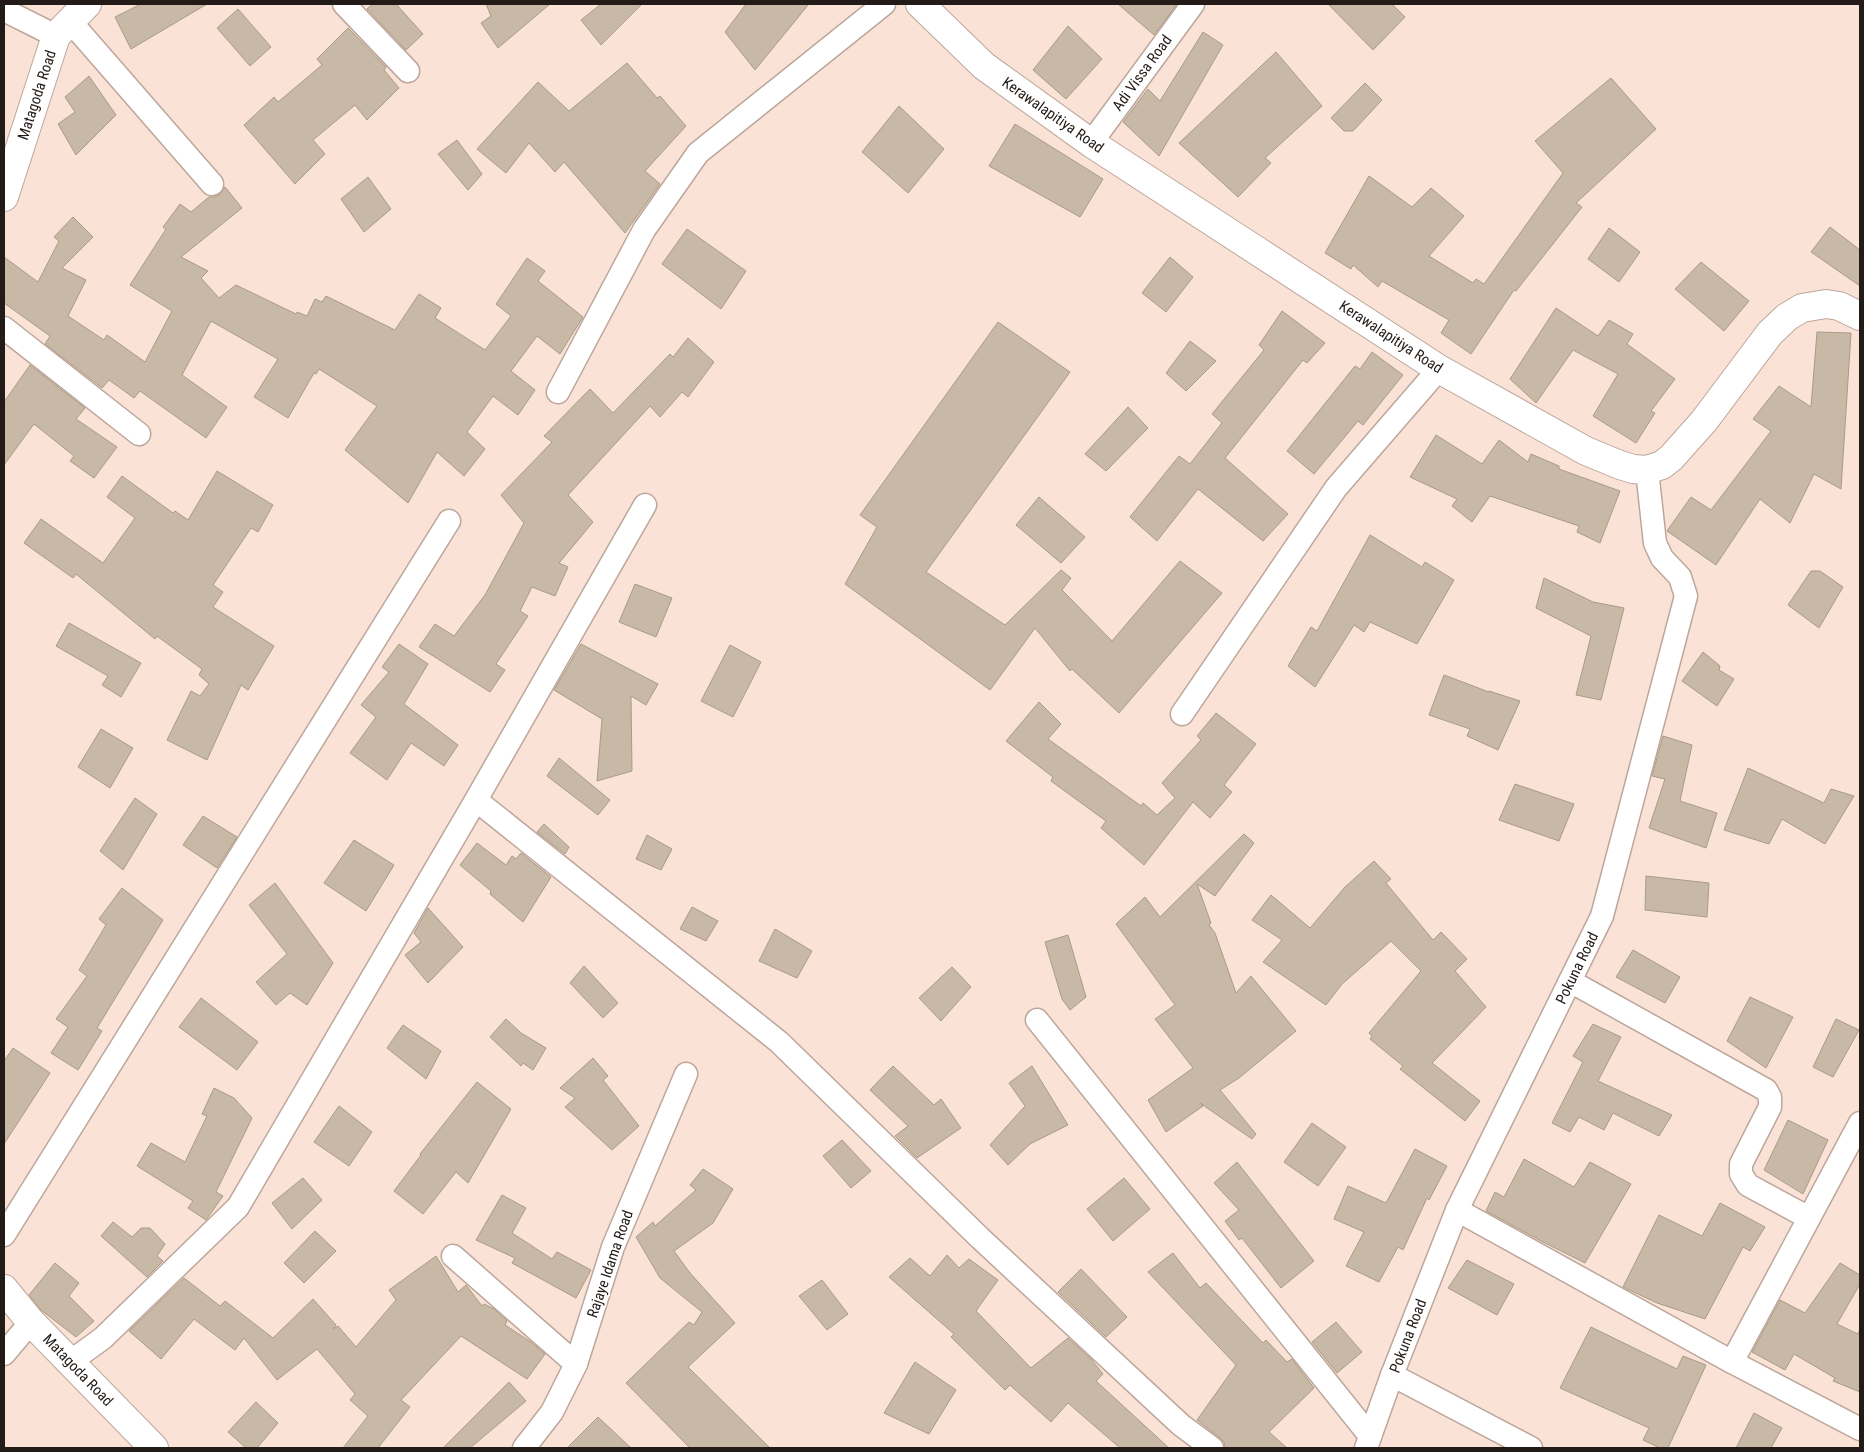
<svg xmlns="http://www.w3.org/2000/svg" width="1864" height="1452" viewBox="0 0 1864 1452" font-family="'Roboto Condensed',sans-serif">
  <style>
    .building { fill: #c7b9a6; stroke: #a99b88 }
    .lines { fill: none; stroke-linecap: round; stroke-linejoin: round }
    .minor-casing { stroke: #bda69b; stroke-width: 25 }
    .tertiary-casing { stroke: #bda69b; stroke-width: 30 }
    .minor { stroke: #fff; stroke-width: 22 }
    .tertiary { stroke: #fff; stroke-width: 28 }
    .labels { text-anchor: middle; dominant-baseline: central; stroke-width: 4; stroke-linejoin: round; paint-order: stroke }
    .street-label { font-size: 15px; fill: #231b17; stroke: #fff }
  </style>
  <rect width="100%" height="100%" fill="#fae2d6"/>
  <g class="building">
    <path d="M 141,4 L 207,4 L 131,49 L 115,17 Z"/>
    <path d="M 373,4 L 396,4 L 423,34 L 406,50 L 367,9 Z"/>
    <path d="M 486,4 L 550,4 L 498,48 L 481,23 L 491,16 Z"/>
    <path d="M 601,4 L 642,4 L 601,45 L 581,20 Z"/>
    <path d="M 746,4 L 809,4 L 755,70 L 725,32 Z"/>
    <path d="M 1118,4 L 1177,4 L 1154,35 Z"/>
    <path d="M 1328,4 L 1392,4 L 1405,17 L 1373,50 Z"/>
    <path d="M 238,9 L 271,47 L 250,66 L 217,28 Z"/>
    <path d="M 1068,26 L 1102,59 L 1066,99 L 1033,70 Z"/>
    <path d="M 348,28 L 386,67 L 384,70 L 399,88 L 367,120 L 355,105 L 313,140 L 325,154 L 295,184 L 244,125 L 274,97 L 278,102 L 322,65 L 317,59 Z"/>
    <path d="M 1203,32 L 1223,45 L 1159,156 L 1123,122 L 1148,89 L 1160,101 Z"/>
    <path d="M 1276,52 L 1322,106 L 1265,158 L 1271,163 L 1238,197 L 1179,143 Z"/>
    <path d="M 627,63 L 657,98 L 660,96 L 686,126 L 645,171 L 660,184 L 625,233 L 564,162 L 555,172 L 529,143 L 506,173 L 477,149 L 538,82 L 569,111 Z"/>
    <path d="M 89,76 L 116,115 L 76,155 L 58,124 L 75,112 L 65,97 Z"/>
    <path d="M 1611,78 L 1656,129 L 1576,203 L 1582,207 L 1516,291 L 1514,290 L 1471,354 L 1441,333 L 1449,320 L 1382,281 L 1378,287 L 1353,265 L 1351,269 L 1325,253 L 1369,176 L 1412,207 L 1431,188 L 1464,216 L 1429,256 L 1473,283 L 1476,279 L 1484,284 L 1563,173 L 1535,141 Z"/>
    <path d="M 1365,83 L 1382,100 L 1353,131 L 1344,131 L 1331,118 Z"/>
    <path d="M 899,106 L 944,149 L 908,193 L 862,152 Z"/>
    <path d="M 1015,124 L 1103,179 L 1080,217 L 989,166 Z"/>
    <path d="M 457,140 L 482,174 L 468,190 L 438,154 Z"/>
    <path d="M 368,177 L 391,209 L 364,232 L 341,199 Z"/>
    <path d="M 225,187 L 242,208 L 181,257 L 208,271 L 201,278 L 219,298 L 236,285 L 296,314 L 297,312 L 307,316 L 315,299 L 322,302 L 326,296 L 395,330 L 419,294 L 441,308 L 435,318 L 485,350 L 511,316 L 496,304 L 527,258 L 545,271 L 538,281 L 583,317 L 560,354 L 537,336 L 511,371 L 535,390 L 518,415 L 493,396 L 467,432 L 485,449 L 464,476 L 437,452 L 408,503 L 345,450 L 377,406 L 319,369 L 316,374 L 314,373 L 288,418 L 254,397 L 278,359 L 211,321 L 182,375 L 227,407 L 206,438 L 140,391 L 134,398 L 109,380 L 102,388 L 45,344 L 50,336 L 4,303 L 4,257 L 38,282 L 59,241 L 54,237 L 73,217 L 93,237 L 62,268 L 86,280 L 68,316 L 104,340 L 107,335 L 145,362 L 172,311 L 130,285 L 166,229 L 163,227 L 180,204 L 191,212 L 209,197 L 215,197 L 220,194 Z"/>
    <path d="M 1830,227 L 1860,250 L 1860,286 L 1811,252 Z"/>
    <path d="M 1609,228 L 1640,252 L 1619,282 L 1588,259 Z"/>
    <path d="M 687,229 L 746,271 L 721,309 L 662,264 Z"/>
    <path d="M 1170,257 L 1193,277 L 1166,312 L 1142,293 Z"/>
    <path d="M 1701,262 L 1749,301 L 1724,331 L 1675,289 Z"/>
    <path d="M 1556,308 L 1598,336 L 1609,320 L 1633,334 L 1627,344 L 1675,379 L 1651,411 L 1655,413 L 1636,443 L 1593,416 L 1618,374 L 1573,350 L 1536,403 L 1510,379 Z"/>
    <path d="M 1282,311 L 1325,343 L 1307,363 L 1303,360 L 1225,458 L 1288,514 L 1263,541 L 1198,489 L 1157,541 L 1130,517 L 1179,456 L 1190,464 L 1222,423 L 1212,414 L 1264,350 L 1259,345 Z"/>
    <path d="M 998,322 L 1070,372 L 926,572 L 1005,625 L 1061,570 L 1071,578 L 1062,590 L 1112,641 L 1180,561 L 1222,593 L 1119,713 L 1072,669 L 1070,671 L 1035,628 L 990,690 L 845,584 L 877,527 L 860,515 Z"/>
    <path d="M 1817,332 L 1851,333 L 1841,489 L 1814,474 L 1790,523 L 1760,499 L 1716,565 L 1667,531 L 1691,497 L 1711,510 L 1771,431 L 1753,419 L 1779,386 L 1811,407 Z"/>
    <path d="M 688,338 L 714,362 L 688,397 L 682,392 L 660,417 L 650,406 L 568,495 L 593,522 L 559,563 L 568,567 L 555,596 L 532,587 L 520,611 L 528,616 L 496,664 L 505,670 L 490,692 L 419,647 L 435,624 L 454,636 L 485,595 L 524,523 L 501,495 L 552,442 L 544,436 L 590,389 L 613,413 L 670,354 L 673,357 Z"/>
    <path d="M 1190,341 L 1216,361 L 1186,391 L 1166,373 Z"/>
    <path d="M 1372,352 L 1403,375 L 1363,425 L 1358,421 L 1314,474 L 1287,451 L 1355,366 L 1360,369 Z"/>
    <path d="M 30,365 L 85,408 L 76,419 L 117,447 L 94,478 L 70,461 L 74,456 L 34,424 L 4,465 L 4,402 Z"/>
    <path d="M 1128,407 L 1148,428 L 1106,471 L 1085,454 Z"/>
    <path d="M 1436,435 L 1482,464 L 1499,440 L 1528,462 L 1531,454 L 1559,466 L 1559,469 L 1620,491 L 1600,543 L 1577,532 L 1579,526 L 1490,496 L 1472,522 L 1452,506 L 1457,499 L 1410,477 Z"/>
    <path d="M 217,471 L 273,505 L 258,532 L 251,528 L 213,585 L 223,592 L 213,607 L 274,646 L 248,690 L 241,685 L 207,760 L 167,740 L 191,691 L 200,696 L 209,684 L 199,675 L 202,669 L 157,636 L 155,639 L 76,574 L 73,578 L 24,543 L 41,519 L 103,563 L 135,518 L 107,497 L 122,476 L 173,513 L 175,511 L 188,520 Z"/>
    <path d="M 1039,497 L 1085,537 L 1061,563 L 1016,525 Z"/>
    <path d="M 1370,535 L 1422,567 L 1425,562 L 1454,580 L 1417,644 L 1370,622 L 1364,632 L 1354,625 L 1315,687 L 1288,666 L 1311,627 L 1317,631 Z"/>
    <path d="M 1811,571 L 1820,571 L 1843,587 L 1819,628 L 1788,605 Z"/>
    <path d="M 1544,578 L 1593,602 L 1624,608 L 1601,700 L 1576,695 L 1591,636 L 1536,608 Z"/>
    <path d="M 635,584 L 672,598 L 656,637 L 619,622 Z"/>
    <path d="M 69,623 L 141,663 L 121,697 L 102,685 L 108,676 L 56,646 Z"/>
    <path d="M 399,644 L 428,664 L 404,704 L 458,745 L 444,766 L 411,743 L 387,780 L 350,753 L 376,717 L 361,705 L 389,672 L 382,667 Z"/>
    <path d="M 581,644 L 658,684 L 646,705 L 631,696 L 632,771 L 597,781 L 602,719 L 554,690 Z"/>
    <path d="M 730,645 L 761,662 L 733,717 L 701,701 Z"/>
    <path d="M 1703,652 L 1720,666 L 1719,670 L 1734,679 L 1717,706 L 1682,681 Z"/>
    <path d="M 1444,675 L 1489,692 L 1489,691 L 1520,701 L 1498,750 L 1467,736 L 1470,729 L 1429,715 Z"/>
    <path d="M 1039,702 L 1061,724 L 1048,739 L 1141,806 L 1143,803 L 1157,815 L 1175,798 L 1162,783 L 1201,740 L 1197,736 L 1216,713 L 1256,744 L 1224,785 L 1232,792 L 1210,818 L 1193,802 L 1144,865 L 1101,828 L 1106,821 L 1051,781 L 1053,777 L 1006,741 Z"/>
    <path d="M 101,729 L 133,748 L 110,788 L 78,767 Z"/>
    <path d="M 1663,736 L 1692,745 L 1680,801 L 1717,813 L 1706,848 L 1649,828 L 1665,779 L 1652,776 Z"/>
    <path d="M 559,758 L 610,800 L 598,815 L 547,776 Z"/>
    <path d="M 1748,768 L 1824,803 L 1831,789 L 1854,796 L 1825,844 L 1782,819 L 1769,844 L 1724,830 Z"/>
    <path d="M 1515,784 L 1574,804 L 1559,841 L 1499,820 Z"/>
    <path d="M 135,798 L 157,814 L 123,870 L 100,851 Z"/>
    <path d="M 203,816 L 237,837 L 217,868 L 183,845 Z"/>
    <path d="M 544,824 L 569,847 L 565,854 L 537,832 Z"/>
    <path d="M 1244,834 L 1254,843 L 1215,896 L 1197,884 L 1211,923 L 1209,925 L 1215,933 L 1236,993 L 1251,976 L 1296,1031 L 1239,1078 L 1220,1090 L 1256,1134 L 1252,1139 L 1200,1103 L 1203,1106 L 1166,1132 L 1148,1100 L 1193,1068 L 1155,1019 L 1175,1005 L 1116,924 L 1145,897 L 1160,917 Z"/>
    <path d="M 647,835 L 672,849 L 661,870 L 636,859 Z"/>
    <path d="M 354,840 L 394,865 L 366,911 L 324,883 Z"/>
    <path d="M 477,843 L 506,865 L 512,856 L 516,859 L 521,853 L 551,877 L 523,922 L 490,894 L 491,891 L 460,865 Z"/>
    <path d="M 1374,861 L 1391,879 L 1386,883 L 1433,940 L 1441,932 L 1467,959 L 1455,971 L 1486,1007 L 1432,1063 L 1480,1101 L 1465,1121 L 1400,1069 L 1403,1066 L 1370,1039 L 1372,1036 L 1369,1033 L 1421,971 L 1391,941 L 1342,984 L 1326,1005 L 1263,962 L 1282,940 L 1252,920 L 1271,895 L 1310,928 L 1345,887 Z"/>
    <path d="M 1646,876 L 1709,883 L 1707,917 L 1645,910 Z"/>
    <path d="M 275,883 L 333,963 L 307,1005 L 290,993 L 276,1005 L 256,982 L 287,954 L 249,905 Z"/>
    <path d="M 122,888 L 163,920 L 97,1028 L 102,1031 L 78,1070 L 51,1053 L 68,1027 L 56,1019 L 87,976 L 79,970 L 106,925 L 99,919 Z"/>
    <path d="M 692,907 L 718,921 L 706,941 L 680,929 Z"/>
    <path d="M 428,908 L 463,947 L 428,983 L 405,955 L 421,942 L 414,933 Z"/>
    <path d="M 775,929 L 812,951 L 797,978 L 759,961 Z"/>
    <path d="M 1068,935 L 1086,997 L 1070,1010 L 1062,999 L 1045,942 Z"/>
    <path d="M 1633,950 L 1680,977 L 1665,1003 L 1616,977 Z"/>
    <path d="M 584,966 L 618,1003 L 603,1018 L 570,983 Z"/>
    <path d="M 952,967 L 971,987 L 941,1021 L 919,998 Z"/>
    <path d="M 1750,997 L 1793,1017 L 1766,1068 L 1727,1041 Z"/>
    <path d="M 201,998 L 258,1042 L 237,1070 L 179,1027 Z"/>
    <path d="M 506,1019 L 521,1033 L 546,1048 L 533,1070 L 523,1063 L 521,1066 L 490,1037 Z"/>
    <path d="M 1836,1019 L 1859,1030 L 1833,1077 L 1813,1067 Z"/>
    <path d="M 1593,1024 L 1621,1037 L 1598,1081 L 1672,1115 L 1659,1136 L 1613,1113 L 1604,1130 L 1579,1117 L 1570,1132 L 1552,1123 L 1583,1062 L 1573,1056 Z"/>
    <path d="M 403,1025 L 441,1051 L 426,1079 L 387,1048 Z"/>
    <path d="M 13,1048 L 50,1073 L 4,1144 L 4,1061 Z"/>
    <path d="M 593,1058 L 608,1076 L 603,1080 L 639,1126 L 612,1150 L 565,1107 L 575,1098 L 560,1088 Z"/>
    <path d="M 893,1066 L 934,1105 L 941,1099 L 961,1128 L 917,1158 L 895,1136 L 908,1126 L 870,1090 Z"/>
    <path d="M 1032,1066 L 1068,1125 L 1030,1144 L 1008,1165 L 990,1145 L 1025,1106 L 1009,1083 Z"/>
    <path d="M 477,1082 L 511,1109 L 468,1183 L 456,1172 L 423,1214 L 394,1191 L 421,1155 L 420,1154 Z"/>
    <path d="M 214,1088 L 234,1098 L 252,1118 L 216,1192 L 223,1196 L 206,1220 L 188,1208 L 193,1201 L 137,1166 L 151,1143 L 185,1162 L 207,1116 L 202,1114 Z"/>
    <path d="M 339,1106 L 372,1132 L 349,1166 L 314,1142 Z"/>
    <path d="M 1788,1120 L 1828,1140 L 1803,1194 L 1764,1170 Z"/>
    <path d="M 1312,1123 L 1346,1147 L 1318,1186 L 1284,1162 Z"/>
    <path d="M 842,1140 L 871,1171 L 851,1188 L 823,1156 Z"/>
    <path d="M 1415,1149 L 1447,1166 L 1429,1200 L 1427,1198 L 1403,1250 L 1398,1247 L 1379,1282 L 1346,1266 L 1364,1232 L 1334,1219 L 1348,1186 L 1386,1203 Z"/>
    <path d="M 1524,1159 L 1574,1187 L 1590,1162 L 1631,1184 L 1585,1263 L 1541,1241 L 1486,1211 L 1495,1192 L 1504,1197 Z"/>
    <path d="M 1237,1162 L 1314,1261 L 1281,1288 L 1242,1238 L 1239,1240 L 1225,1221 L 1239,1210 L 1214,1183 Z"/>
    <path d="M 703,1169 L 733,1189 L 713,1223 L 674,1251 L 690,1273 L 735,1323 L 688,1367 L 770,1448 L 690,1448 L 626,1383 L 689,1322 L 694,1325 L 702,1312 L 660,1278 L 636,1237 L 653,1222 L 655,1226 L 696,1190 L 690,1185 Z"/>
    <path d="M 303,1178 L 322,1200 L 292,1229 L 272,1203 Z"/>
    <path d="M 1124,1178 L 1150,1209 L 1113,1241 L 1087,1209 Z"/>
    <path d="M 502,1195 L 526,1208 L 512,1233 L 552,1259 L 557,1252 L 591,1270 L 576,1298 L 512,1263 L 515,1258 L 476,1240 Z"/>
    <path d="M 1720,1203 L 1765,1227 L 1750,1251 L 1743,1247 L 1705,1319 L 1657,1303 L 1623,1287 L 1659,1215 L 1702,1236 Z"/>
    <path d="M 113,1222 L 132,1237 L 141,1228 L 150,1228 L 165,1244 L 157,1256 L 163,1261 L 147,1277 L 101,1236 Z"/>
    <path d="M 315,1231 L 336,1251 L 304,1283 L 284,1263 Z"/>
    <path d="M 1173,1253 L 1200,1288 L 1206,1283 L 1263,1343 L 1266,1340 L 1287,1362 L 1292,1359 L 1314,1388 L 1269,1432 L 1287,1448 L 1225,1448 L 1224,1442 L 1220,1438 L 1197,1420 L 1236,1365 L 1148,1272 Z"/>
    <path d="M 947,1255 L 959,1268 L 969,1259 L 998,1280 L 976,1311 L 1031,1368 L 1068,1338 L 1091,1359 L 1103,1374 L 1096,1381 L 1169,1448 L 1120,1448 L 1068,1403 L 1051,1422 L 1010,1385 L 1005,1390 L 951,1337 L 954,1334 L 889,1277 L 910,1258 L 930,1276 Z"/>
    <path d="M 436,1256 L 458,1292 L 466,1285 L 482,1306 L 484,1304 L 494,1309 L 507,1321 L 505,1325 L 531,1342 L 545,1354 L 527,1379 L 461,1336 L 401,1400 L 410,1407 L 378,1448 L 343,1448 L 368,1416 L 350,1400 L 355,1394 L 317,1349 L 277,1380 L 244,1338 L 235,1350 L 194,1319 L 161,1359 L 129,1331 L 184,1278 L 220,1306 L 225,1301 L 273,1338 L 313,1299 L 336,1325 L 333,1329 L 338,1326 L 356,1347 L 396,1300 L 389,1290 Z"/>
    <path d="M 1467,1260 L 1514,1284 L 1497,1315 L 1448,1288 Z"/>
    <path d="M 55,1263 L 79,1283 L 69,1296 L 94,1321 L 76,1337 L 41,1310 L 29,1295 Z"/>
    <path d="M 1840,1263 L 1860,1275 L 1860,1284 L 1837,1324 L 1858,1334 L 1860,1329 L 1860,1392 L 1833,1381 L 1835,1378 L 1794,1354 L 1785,1370 L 1752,1352 L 1780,1300 L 1805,1313 Z"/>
    <path d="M 1081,1269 L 1127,1317 L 1106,1337 L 1058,1292 Z"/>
    <path d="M 822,1280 L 848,1314 L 827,1330 L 799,1296 Z"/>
    <path d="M 1336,1322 L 1362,1352 L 1337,1373 L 1312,1342 Z"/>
    <path d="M 1591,1327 L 1677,1369 L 1683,1356 L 1706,1365 L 1668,1448 L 1660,1448 L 1643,1440 L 1649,1428 L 1560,1388 Z"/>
    <path d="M 915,1362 L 956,1390 L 929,1434 L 884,1413 Z"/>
    <path d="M 509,1382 L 526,1401 L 470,1448 L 443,1448 Z"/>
    <path d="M 256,1402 L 278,1423 L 257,1448 L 246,1448 L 228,1432 Z"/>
    <path d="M 1754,1413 L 1782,1428 L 1771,1448 L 1736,1448 Z"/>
    <path d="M 598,1417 L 631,1448 L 567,1448 Z"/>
  </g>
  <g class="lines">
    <g class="minor-casing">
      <g id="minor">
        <path d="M 344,4 L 408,71"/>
        <path d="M 4,10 L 56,36"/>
        <path d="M 70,21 L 212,184"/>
        <path d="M 1091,143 L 1193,4"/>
        <path d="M 4,328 L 139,434"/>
        <path d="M 558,392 L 644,230 L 698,153 L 884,4"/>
        <path d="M 1182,714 L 1336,488 L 1439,369"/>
        <path d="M 476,800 L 779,1042 L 980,1238 L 1181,1425 L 1212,1448"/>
        <path d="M 1570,981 L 1766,1090 L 1770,1097 L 1770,1107 L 1741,1164 L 1741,1174 L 1748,1185 L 1809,1218"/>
        <path d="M 1037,1020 L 1370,1436"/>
        <path d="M 1457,1210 L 1732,1362 L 1860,1429"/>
        <path d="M 4,1235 L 449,521"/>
        <path d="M 453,1256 L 576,1364"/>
        <path d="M 4,1354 L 31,1322"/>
        <path d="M 70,1362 L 103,1338 L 238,1207 L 476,800 L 645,505"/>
        <path d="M 1732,1362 L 1860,1123"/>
        <path d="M 1392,1375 L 1531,1448"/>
        <path d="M 524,1448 L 552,1412 L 576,1364 L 613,1247 L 686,1074"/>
        <path d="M 1366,1448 L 1392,1375 L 1457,1210 L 1602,916 L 1686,596 L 1680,577 L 1662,558 L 1655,543 L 1647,470"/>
      </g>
    </g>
    <g class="tertiary-casing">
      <g id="tertiary">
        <path d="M 920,4 L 984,66 L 1091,143 L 1439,369 L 1586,451 L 1620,465 L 1633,469 L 1647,470 L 1662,465 L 1671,458 L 1704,421 L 1770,333 L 1787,317 L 1802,308 L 1826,304 L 1839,306 L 1860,316"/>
        <path d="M 4,197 L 56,36 L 87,4"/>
        <path d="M 4,1289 L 31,1322 L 154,1448"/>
      </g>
    </g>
    <use href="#minor" class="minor"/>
    <use href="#tertiary" class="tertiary"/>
  </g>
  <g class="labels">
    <g class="street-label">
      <text transform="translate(1142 73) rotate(-54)">Adi Vissa Road</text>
      <text transform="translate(37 95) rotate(-72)">Matagoda Road</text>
      <text transform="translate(1053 115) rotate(35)">Kerawalapitiya Road</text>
      <text transform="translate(1391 337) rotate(33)">Kerawalapitiya Road</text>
      <text transform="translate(1577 968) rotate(-64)">Pokuna Road</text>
      <text transform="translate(610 1264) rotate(-71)">Rajaye Idama Road</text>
      <text transform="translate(1408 1336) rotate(-69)">Pokuna Road</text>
      <text transform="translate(78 1370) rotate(46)">Matagoda Road</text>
    </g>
  </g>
  <rect width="1864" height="1452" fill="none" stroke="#231b17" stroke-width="10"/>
</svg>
